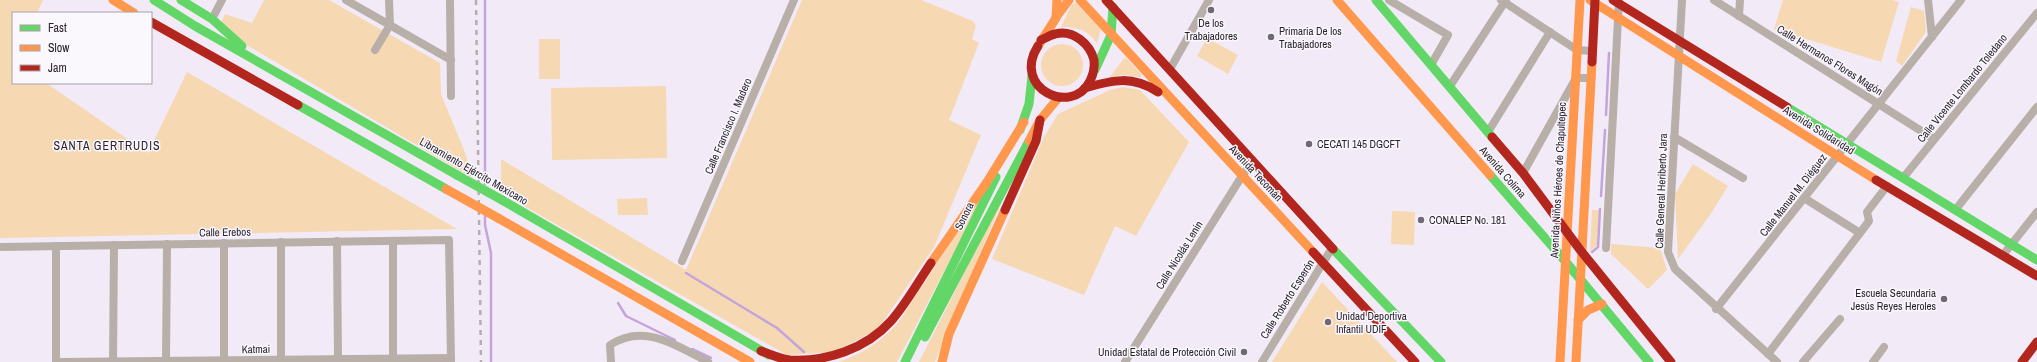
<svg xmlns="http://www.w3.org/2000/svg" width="2037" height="362" viewBox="0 0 2037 362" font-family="'Archivo Narrow',sans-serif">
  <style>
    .green { fill: #f6d8b3 }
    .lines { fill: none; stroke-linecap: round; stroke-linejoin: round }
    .stream { stroke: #c4a4db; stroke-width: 2.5 }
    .street { stroke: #b8afa8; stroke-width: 8 }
    .fast { stroke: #63d668; stroke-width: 9 }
    .slow { stroke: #ff974d; stroke-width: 9 }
    .jam { stroke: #b3261e; stroke-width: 9 }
    .rail { stroke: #b5adae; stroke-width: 2.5; stroke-dasharray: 5 5; stroke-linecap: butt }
    .fast-bridge { stroke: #63d668; stroke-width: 9 }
    .slow-bridge { stroke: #ff974d; stroke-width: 9 }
    .poi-dot { fill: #706974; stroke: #faf7fd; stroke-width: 1.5 }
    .labels { text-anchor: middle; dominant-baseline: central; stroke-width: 3; stroke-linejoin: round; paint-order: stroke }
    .poi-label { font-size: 11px; fill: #2a232e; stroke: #faf7fd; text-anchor: start }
    .street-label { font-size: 11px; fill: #2a232e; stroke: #faf7fd }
    .neighbourhood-label { font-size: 12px; letter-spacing: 1px; fill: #2a232e; stroke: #faf7fd }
  </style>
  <rect width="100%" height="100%" fill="#f2ebf7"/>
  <g class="green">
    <path d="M 0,0 L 43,0 L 37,13 L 13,13 L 13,83 L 46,83 L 148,153 L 187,72 L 457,229 L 0,238 Z"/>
    <path d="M 264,0 L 329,0 L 440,63 L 441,94 L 466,155 L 471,177 L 218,28 L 225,14 L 252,23 Z"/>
    <path d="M 802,0 L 921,0 L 973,21 L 976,26 L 972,39 L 979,43 L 949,120 L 981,135 L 934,247 L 878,329 L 835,352 L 787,355 L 501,193 L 501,159 L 686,270 Z"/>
    <path d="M 1783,0 L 1892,0 L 1899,2 L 1881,62 L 1774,29 Z"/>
    <path d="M 1076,3 L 1101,29 L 1097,43 C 1087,30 1078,27 1061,27 L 1072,4 Z"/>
    <path d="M 1911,7 L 1924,11 L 1926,32 L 1902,66 L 1896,61 Z"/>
    <path d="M 1207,38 L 1238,55 L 1228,74 L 1197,56 Z"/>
    <rect x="539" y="39" width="21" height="40"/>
    <circle cx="1062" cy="65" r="21"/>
    <path d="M 1125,57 L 1142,75 L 1141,77 L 1122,75 L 1109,78 Z"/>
    <path d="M 666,86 L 667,158 L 552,160 L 551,88 Z"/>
    <path d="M 1123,87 L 1140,90 L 1189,142 L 1136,236 L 1115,226 L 1084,295 L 992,259 L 1044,137 L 1058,114 L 1110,90 Z"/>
    <path d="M 1693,164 L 1728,186 L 1710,215 L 1678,259 L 1675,194 Z"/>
    <path d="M 993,177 L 897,362 L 838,362 C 863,354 881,341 898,323 Z"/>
    <path d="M 1007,189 L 935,362 L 919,362 Z"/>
    <path d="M 647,198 L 648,215 L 618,215 L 617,199 Z"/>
    <path d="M 1592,210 L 1599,210 L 1597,245 L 1590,251 Z"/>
    <path d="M 1392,211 L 1415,212 L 1414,245 L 1391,244 Z"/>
    <path d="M 1611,244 L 1660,248 L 1667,270 L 1648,289 L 1611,254 Z"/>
    <path d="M 1322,282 L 1397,362 L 1272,362 Z"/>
  </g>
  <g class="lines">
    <g class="stream">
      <path d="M 1606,115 L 1609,53"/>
      <path d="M 485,184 L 485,0"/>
      <path d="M 1601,196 L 1605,130"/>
      <path d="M 485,215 L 485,225 L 491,253 L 491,362"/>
      <path d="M 1592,252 L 1598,247 L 1600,209"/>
      <path d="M 686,273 L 777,328 L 804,352"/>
      <path d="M 618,303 L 626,316 L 675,340"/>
      <path d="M 692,349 L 711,358"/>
    </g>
    <g class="street">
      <path d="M 346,0 L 451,60"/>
      <path d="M 450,0 L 451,96"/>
      <path d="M 1389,0 L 1448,35 L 1431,65"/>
      <path d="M 1501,0 L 1577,50 L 1592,51"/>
      <path d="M 1682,0 L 1668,252 L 1675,269 L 1777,362"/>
      <path d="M 1714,0 L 1934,139"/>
      <path d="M 1928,0 L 1932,37"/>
      <path d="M 1739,16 L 1740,0"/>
      <path d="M 212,19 L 222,0"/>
      <path d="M 375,50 L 390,25 L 389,0"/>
      <path d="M 1170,69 L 1209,0"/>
      <path d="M 1450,86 L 1506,0"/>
      <path d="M 1488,132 L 1550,32"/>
      <path d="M 1674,137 L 1743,178"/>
      <path d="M 1523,173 L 1576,78 L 1591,78"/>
      <path d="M 1903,178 L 2037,13"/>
      <path d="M 1804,198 L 1860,233"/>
      <path d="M 1956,209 L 2037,107"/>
      <path d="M 337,241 L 338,362"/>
      <path d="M 393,241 L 393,362"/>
      <path d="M 281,242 L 281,362"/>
      <path d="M 224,243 L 224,362"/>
      <path d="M 56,246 L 56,362"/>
      <path d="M 0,247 L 449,240 L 451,362"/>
      <path d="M 1606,248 L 1619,0"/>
      <path d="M 2003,255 L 2037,212"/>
      <path d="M 682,261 L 794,0"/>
      <path d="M 1716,309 L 1961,0"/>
      <path d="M 1768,354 L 1860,233 L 1869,221 L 1867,212 L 1887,186"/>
      <path d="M 61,362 L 451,358"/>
      <path d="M 113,362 L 114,245"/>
      <path d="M 166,362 L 167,244"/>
      <path d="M 611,362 L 610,345 C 644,323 676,345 708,362"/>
      <path d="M 1125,362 L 1242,176 L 1253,161"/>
      <path d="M 1262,362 L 1332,248"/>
      <path d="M 1803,362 L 1840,319"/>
      <path d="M 1873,362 L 1884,347"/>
    </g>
    <g class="fast">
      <path d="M 154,0 L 195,26 L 457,175"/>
      <path d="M 181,0 L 212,19 L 242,46"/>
      <path d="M 1376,0 L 1492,137"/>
      <path d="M 1095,70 L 1111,35 L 1113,7"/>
      <path d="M 298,105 L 446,189"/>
      <path d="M 1787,107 L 2037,260"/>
      <path d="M 1020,130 L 1029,104 L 1032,76"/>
      <path d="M 1490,175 L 1565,261 L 1649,362"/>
      <path d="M 502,200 L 769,355"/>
      <path d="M 1333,249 L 1441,362"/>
      <path d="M 925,337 L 1029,141"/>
      <path d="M 905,362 L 996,177"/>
    </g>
    <g class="slow">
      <path d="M 113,0 L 134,13"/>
      <path d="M 1080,0 L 1313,252"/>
      <path d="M 1337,0 L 1490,175"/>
      <path d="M 1590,0 L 1876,180"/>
      <path d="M 1056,17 L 1069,0"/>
      <path d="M 1038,46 L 1056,18 L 1057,0"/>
      <path d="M 1029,141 L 1040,120 L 1059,97"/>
      <path d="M 498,218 L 750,362"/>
      <path d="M 931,263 L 987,182 L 1024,122"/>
      <path d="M 1578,320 L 1588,310 L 1602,304"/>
      <path d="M 942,362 L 949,334 L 1005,210"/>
      <path d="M 1560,362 L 1580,0"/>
      <path d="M 1576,362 L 1592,62"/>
    </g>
    <g class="jam">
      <path d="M 1106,0 L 1333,249"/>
      <path d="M 1613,0 L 1787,107"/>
      <path d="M 151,22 L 298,105"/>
      <path d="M 1038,46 C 1011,88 1072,117 1090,81 C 1093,75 1095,68 1094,60 C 1090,44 1073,29 1055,34 C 1050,35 1046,38 1041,40"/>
      <path d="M 1592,62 L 1595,0"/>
      <path d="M 1085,88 C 1113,80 1132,75 1158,92"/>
      <path d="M 1492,137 L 1523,173 L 1581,251 L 1671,362"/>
      <path d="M 1876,180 L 2037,276"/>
      <path d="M 1005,210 L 1036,141 L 1040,120"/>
      <path d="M 1313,252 L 1415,362"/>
      <path d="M 761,351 C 770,354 780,359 790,360 C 826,362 866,349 891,321 C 906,304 918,282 931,263"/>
      <path d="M 2022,362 L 2037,342"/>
    </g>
    <path class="rail" d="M 476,0 L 481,362"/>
    <path class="fast-bridge" d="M 457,175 L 502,200"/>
    <path class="slow-bridge" d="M 446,189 L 498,218"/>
  </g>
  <g class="poi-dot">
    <circle cx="1211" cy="10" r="4"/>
    <circle cx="1271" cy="37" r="4"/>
    <circle cx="1309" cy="144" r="4"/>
    <circle cx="1421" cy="220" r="4"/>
    <circle cx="1944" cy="299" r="4"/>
    <circle cx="1328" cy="322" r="4"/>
    <circle cx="1244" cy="352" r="4"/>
  </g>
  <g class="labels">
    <g class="poi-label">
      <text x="1211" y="23" text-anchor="middle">De los<tspan x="1211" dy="13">Trabajadores</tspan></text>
      <text x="1279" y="31">Primaria De los<tspan x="1279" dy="13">Trabajadores</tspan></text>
      <text x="1317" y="144">CECATI 145 DGCFT</text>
      <text x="1429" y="220">CONALEP No. 181</text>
      <text x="1936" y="293" text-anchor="end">Escuela Secundaria<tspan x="1936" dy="13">Jesús Reyes Heroles</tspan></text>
      <text x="1336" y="316">Unidad Deportiva<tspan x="1336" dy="13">Infantil UDIF</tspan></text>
      <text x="1236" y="352" text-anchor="end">Unidad Estatal de Protección Civil</text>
    </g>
    <g class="street-label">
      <text transform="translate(1830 60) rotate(32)">Calle Hermanos Flores Magón</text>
      <text transform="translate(1962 88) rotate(-51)">Calle Vicente Lombardo Toledano</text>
      <text transform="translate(728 126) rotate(-67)">Calle Francisco I. Madero</text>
      <text transform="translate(1819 130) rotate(32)">Avenida Solidaridad</text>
      <text transform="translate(474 171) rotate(30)">Libramiento Ejército Mexicano</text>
      <text transform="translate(1503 172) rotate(49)">Avenida Colima</text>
      <text transform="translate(1256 173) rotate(47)">Avenida Tecomán</text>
      <text transform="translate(1558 180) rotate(-87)">Avenida Niños Héroes de Chapultepec</text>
      <text transform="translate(1661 191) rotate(-88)">Calle General Heriberto Jara</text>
      <text transform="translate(1793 195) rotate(-52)">Calle Manuel M. Diéguez</text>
      <text transform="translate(964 216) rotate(-64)">Sonora</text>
      <text transform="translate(225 232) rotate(-1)">Calle Erebos</text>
      <text transform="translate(1179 255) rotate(-58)">Calle Nicolás Lenin</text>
      <text transform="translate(1287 299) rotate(-58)">Calle Roberto Esperón</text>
      <text transform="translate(256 349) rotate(-1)">Katmai</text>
    </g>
    <g class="neighbourhood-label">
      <text x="107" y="146">SANTA GERTRUDIS</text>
    </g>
  </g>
  <rect x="12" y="12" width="140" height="72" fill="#faf7fd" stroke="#a7a2aa"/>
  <rect x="20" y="25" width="20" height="6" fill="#63d668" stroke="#a7a2aa"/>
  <text x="48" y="32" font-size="12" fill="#2a232e">Fast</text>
  <rect x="20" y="45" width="20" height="6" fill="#ff974d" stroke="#a7a2aa"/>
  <text x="48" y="52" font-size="12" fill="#2a232e">Slow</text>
  <rect x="20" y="65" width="20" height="6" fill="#b3261e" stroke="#a7a2aa"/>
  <text x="48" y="72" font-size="12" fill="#2a232e">Jam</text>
</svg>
